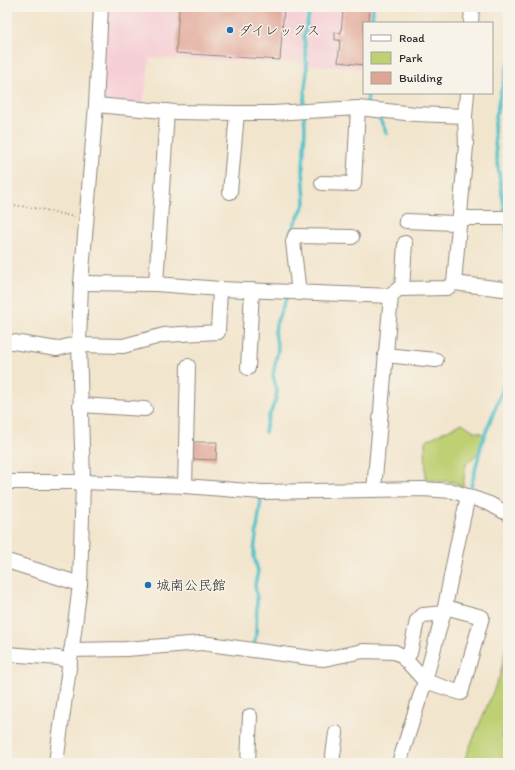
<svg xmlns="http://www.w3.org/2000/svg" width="515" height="770" viewBox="0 0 515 770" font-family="Itim,'Klee One',sans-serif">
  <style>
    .built { fill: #f6cfd6 }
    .green { fill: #bed073; stroke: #747e4f }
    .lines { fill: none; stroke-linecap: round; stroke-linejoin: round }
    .stream { stroke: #54c2cb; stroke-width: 3.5 }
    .building { fill: #e0a495 }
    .minor-casing { stroke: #8e887c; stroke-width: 16 }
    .path { stroke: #8e887c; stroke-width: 2; stroke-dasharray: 1 3; stroke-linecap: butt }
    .minor { stroke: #fff; stroke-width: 14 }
    .poi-dot { fill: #1f6fb2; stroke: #f7f3e8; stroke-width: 1.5 }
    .labels { text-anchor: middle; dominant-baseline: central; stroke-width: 3; stroke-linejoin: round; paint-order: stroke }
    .poi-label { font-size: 14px; fill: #2b2b2b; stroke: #f7f3e8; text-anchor: start }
  </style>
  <rect width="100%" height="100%" fill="#f7f3e8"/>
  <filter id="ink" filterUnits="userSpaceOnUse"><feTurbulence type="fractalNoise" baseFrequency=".025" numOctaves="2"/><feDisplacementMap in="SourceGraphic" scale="8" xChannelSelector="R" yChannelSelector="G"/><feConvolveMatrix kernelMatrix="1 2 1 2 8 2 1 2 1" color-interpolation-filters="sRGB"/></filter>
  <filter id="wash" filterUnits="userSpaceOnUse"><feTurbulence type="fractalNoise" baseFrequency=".012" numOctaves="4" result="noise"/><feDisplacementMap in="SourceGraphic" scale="16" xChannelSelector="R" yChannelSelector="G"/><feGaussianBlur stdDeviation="0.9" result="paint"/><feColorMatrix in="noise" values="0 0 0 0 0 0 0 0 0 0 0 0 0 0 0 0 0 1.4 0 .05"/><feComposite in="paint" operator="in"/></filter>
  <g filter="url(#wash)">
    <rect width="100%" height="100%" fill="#f2e5cd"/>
    <g class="built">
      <path d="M 106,7 L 308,7 L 302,36 L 303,63 L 150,58 L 143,105 L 102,102 Z"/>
      <path d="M 313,7 L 372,7 L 371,23 L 364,23 L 364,69 L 308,65 L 306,37 Z"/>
    </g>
    <g class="green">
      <path d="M 462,423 L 474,431 L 484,434 L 478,453 L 466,464 L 463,487 L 453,482 L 426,480 L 425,441 Z"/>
      <path d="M 508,636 L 508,710 L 501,737 L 508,740 L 508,753 L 503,763 L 463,763 L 500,675 Z"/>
    </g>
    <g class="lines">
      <g class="stream">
        <path d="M 372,23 L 373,7"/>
        <path d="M 368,93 L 367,104 L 368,105"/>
        <path d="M 303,109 L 307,71 L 304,36 L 311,7"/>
        <path d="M 377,113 L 387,134"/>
        <path d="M 505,215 L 496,153 L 494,129 L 499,99 L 508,64"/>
        <path d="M 506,221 L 508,238"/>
        <path d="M 290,233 L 305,203 L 303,169 L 305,128 L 304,115"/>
        <path d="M 265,432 L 267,421 L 276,399 L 277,391 L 273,375 L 278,349 L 275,333 L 276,324 L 287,296"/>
        <path d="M 470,491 L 482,442 L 508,376"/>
        <path d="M 254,645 L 256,635 L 257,600 L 255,585 L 258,571 L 254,557 L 254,551 L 261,499"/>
      </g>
    </g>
    <g id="blocks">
      <g class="building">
        <path d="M 179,7 L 284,7 L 280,60 L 176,53 Z"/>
        <path d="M 340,7 L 370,7 L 369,23 L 364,23 L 364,65 L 338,62 L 340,40 L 335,40 L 335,32 L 341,33 L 343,11 L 340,10 Z"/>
        <path d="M 190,442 L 217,442 L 216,460 L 190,459 Z"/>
      </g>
    </g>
  </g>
  <g filter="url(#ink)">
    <use href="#blocks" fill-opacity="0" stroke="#8e887c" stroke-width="1"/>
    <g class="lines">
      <g class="minor-casing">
        <g id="minor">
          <path d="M 471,23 L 472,7"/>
          <path d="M 96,105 L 175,112 L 237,113 L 273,113 L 358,108 L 415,114 L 465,116"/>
          <path d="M 322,183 L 354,184 L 358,108"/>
          <path d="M 230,192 L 237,113"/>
          <path d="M 406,221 L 455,223 L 465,218 L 503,218"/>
          <path d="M 81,283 L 156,284 L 220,289 L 391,296"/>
          <path d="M 454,283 L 503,289"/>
          <path d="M 156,284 L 167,111"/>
          <path d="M 402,289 L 405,243"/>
          <path d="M 299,293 L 293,242 L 295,236 L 352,237"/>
          <path d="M 7,341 L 57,349 L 79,343"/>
          <path d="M 79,345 L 123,346 L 164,335 L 218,332 L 220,289"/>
          <path d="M 385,355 L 436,360"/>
          <path d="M 248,368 L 252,290"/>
          <path d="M 80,405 L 145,409"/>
          <path d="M 7,482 L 83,482 L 185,486 L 262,492 L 422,489 L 453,491 L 490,504 L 508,514"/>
          <path d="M 185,486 L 188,366"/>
          <path d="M 374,490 L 391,296 L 398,289 L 447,288 L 454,283 L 466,146 L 465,116 L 467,93"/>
          <path d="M 7,561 L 80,584"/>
          <path d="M 71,650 L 126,649 L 202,643 L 311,658 L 324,659 L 363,651 L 395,652 L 402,656 L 425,681 L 461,693 L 482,617 L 445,607"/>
          <path d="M 7,654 L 59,658 L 70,662"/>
          <path d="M 405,660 L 410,653 L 417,621 L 423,615 L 444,613"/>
          <path d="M 56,763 L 76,617 L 80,584 L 83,482 L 79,343 L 81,283 L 96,105 L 101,7"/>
          <path d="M 248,763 L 250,716"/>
          <path d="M 332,763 L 336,733"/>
          <path d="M 399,763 L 425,681 L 445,607 L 457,546 L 468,496"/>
        </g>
      </g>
      <path class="path" d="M 7,204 L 41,209 L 74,217"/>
      <use href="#minor" class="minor"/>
    </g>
  </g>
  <g class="poi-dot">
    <circle cx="230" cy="30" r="4"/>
    <circle cx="148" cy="585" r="4"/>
  </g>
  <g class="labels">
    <g class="poi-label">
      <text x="238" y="30">ダイレックス</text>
      <text x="156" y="585">城南公民館</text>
    </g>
  </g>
  <rect width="515" height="770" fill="none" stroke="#f7f3e8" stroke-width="24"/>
  <rect x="363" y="22" width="130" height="72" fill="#f7f3e8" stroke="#a5a39c"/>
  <rect x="371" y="35" width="20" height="6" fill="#ffffff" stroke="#a5a39c"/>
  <text x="399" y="42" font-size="12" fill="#2b2b2b">Road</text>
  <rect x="371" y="52" width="20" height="12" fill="#bed073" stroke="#a5a39c"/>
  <text x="399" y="62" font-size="12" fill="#2b2b2b">Park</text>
  <rect x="371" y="72" width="20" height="12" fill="#e0a495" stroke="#a5a39c"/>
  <text x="399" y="82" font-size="12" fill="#2b2b2b">Building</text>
</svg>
